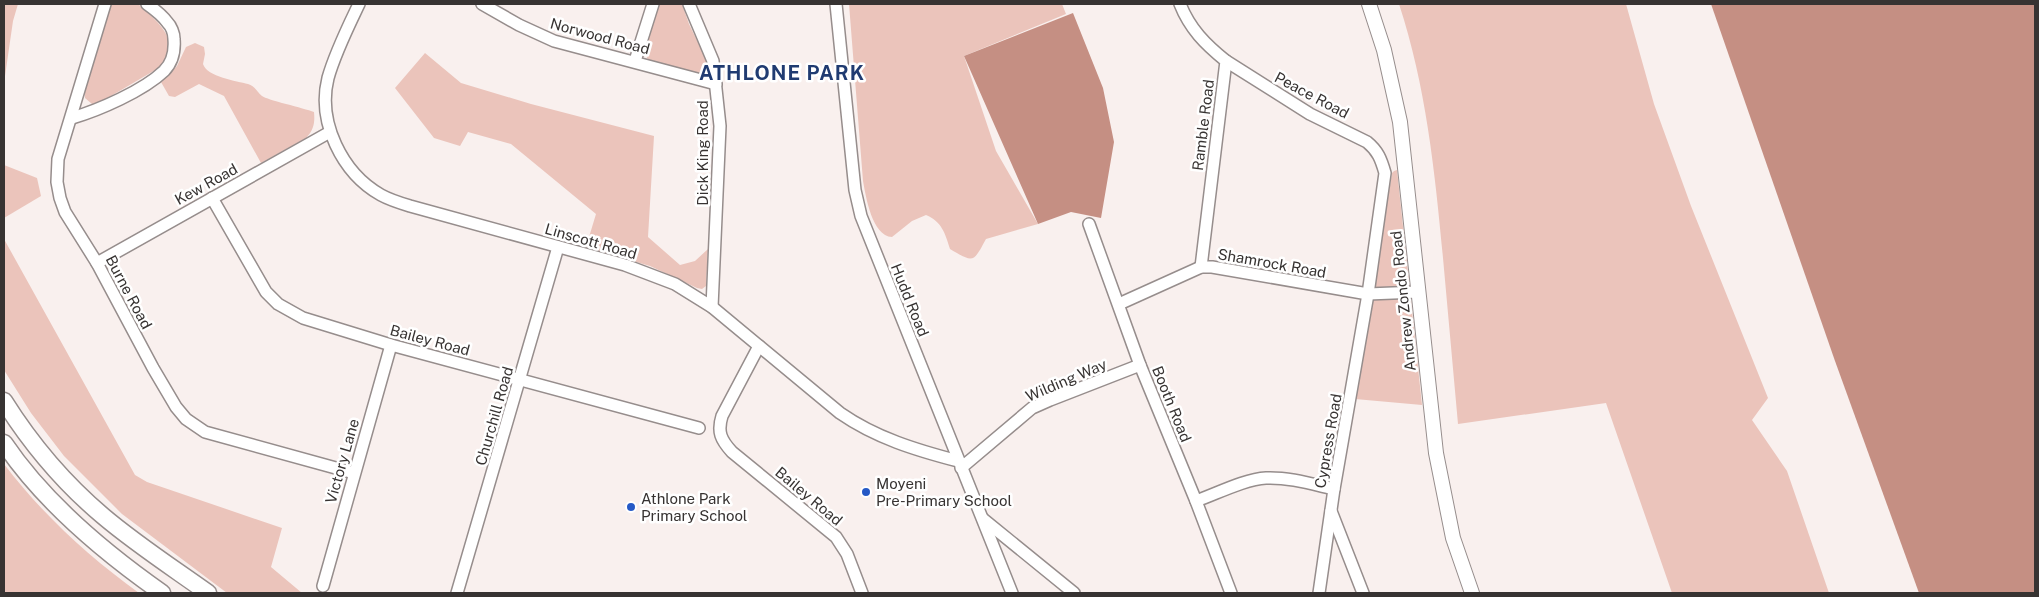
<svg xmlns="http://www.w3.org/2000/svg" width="2039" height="597" viewBox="0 0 2039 597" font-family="'Public Sans',sans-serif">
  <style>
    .green { fill: #ebc4bb }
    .water { fill: #c58f83 }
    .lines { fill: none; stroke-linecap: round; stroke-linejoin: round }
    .minor-casing { stroke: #968d8c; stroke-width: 14 }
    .major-casing { stroke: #968d8c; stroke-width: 16 }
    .highway-casing { stroke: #968d8c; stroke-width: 19 }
    .minor { stroke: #fff; stroke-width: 11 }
    .major { stroke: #fff; stroke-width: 14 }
    .highway { stroke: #fff; stroke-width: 16 }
    .poi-dot { fill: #2559c6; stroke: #fff; stroke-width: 2 }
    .labels { text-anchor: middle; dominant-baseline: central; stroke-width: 5; stroke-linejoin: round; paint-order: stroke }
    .street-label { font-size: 15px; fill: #373332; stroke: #fff }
    .poi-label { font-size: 15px; fill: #373332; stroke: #fff; text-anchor: start }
    .district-label { font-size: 20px; font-weight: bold; letter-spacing: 1px; fill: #203b71; stroke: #fff }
  </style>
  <rect width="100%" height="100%" fill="#f9f0ee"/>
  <g class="green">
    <path d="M 4,4 L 18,4 L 13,21 L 4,83 Z"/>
    <path d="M 110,4 L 138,4 C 157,21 187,44 157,69 L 99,103 L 92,104 L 85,98 L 84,88 Z"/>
    <path d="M 656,4 L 682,4 L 689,24 L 706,59 L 708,68 L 705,73 L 701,75 L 648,60 L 643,47 Z"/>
    <path d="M 849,4 L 1062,4 L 1066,14 L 964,56 L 996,151 L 1038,224 L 986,239 C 973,263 974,263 950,249 C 945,233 942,222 926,215 L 912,221 L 892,237 C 872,236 866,197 863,181 Z"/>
    <path d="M 1399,4 L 1626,4 L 1654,104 L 1691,206 L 1768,398 L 1752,420 L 1787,471 L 1829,593 L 1672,593 L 1606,403 L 1458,424 C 1453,369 1448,313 1443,258 C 1435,172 1426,86 1399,4 Z"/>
    <path d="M 195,43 L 204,47 L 205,54 L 203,64 C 207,77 237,81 248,84 C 255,86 257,92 262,96 C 267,100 304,108 314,112 C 315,122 314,130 306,138 L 261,163 L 224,96 L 199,84 L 175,97 L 169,96 L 161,82 L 177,66 L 186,47 Z"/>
    <path d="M 425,53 L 461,83 L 531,104 L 654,136 L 648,237 L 680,265 L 695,261 L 708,249 L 706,286 L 702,289 L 697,288 L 650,266 L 586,247 L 596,214 L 511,144 L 468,132 L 460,146 L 434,138 L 395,88 Z"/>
    <path d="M 4,165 L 37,178 L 41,196 L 4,218 Z"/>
    <path d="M 1397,170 L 1422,405 L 1355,399 L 1392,173 L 1394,171 Z"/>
    <path d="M 4,239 L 135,475 L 147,482 L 282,528 L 271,567 L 302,593 L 227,593 L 122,514 L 64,456 L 31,413 L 4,370 Z"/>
    <path d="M 4,464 C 42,514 88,556 139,593 L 4,593 Z"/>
  </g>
  <g class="water">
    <path d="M 1711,4 L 2035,4 L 2035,593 L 1919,593 L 1835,361 Z"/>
    <path d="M 1073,13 L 1103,88 L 1114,142 L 1101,218 L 1071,212 L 1038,224 L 964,56 Z"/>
  </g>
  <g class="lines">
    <g class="minor-casing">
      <g id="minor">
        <path d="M 105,4 L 58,159 L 57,182 L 60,198 L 65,212 L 97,263 L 153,368 L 176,407 L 186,419 L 205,432 L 354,473"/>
        <path d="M 359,4 C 348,27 335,53 328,78 C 317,122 342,173 381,195 C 390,200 400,203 410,206 L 625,265 L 675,284 L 712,307 L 840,413 C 876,438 916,450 958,461"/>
        <path d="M 482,4 L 519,25 L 554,41 L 716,84"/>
        <path d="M 689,4 L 713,61 L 720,126 L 712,307"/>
        <path d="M 836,4 L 855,190 L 861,216 L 1012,593"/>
        <path d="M 1180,4 C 1190,29 1205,44 1226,61 L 1201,267"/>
        <path d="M 635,61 L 653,4"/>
        <path d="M 1226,61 L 1310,114 L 1367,142 C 1378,151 1381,159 1385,173 L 1368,294 L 1334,489 L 1319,593"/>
        <path d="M 72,118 C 99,110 143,91 164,71 C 172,63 175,51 174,39 C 174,33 171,26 167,22 C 162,15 154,9 147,4"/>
        <path d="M 212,198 L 266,292 L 278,304 L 303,318 L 391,345 L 699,428"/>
        <path d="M 1089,224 L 1140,365 L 1196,501 L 1231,593"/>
        <path d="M 97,263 L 330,132"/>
        <path d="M 1119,304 L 1201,267 L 1212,267 L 1368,294 L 1418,292"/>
        <path d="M 759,346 L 722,416 C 717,432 721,440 732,452 L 836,537 L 847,554 L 862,593"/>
        <path d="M 961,468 L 1032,408 L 1050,400 L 1140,365"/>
        <path d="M 1196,501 C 1216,494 1245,479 1266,478 C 1288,477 1312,484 1334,489"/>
        <path d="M 1331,511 L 1363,593"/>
        <path d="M 983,519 L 1074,593"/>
        <path d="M 323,586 L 391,345"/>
        <path d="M 457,593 L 558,247"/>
      </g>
    </g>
    <g class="major-casing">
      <path id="major" d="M 1369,4 L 1384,50 L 1400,122 L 1436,453 L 1453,538 L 1472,593"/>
    </g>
    <g class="highway-casing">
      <g id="highway">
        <path d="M 4,401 C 31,444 64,483 103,516 C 136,544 173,568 208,593"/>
        <path d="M 4,443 C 43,501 105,553 162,593"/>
      </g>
    </g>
    <use href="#minor" class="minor"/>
    <use href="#major" class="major"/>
    <use href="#highway" class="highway"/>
  </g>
  <g class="poi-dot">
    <circle cx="866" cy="492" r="5"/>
    <circle cx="631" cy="507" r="5"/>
  </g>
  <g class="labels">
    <g class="street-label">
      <text transform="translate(600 36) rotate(15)">Norwood Road</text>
      <text transform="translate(1312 95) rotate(28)">Peace Road</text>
      <text transform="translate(1203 125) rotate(-83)">Ramble Road</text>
      <text transform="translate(702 153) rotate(-90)">Dick King Road</text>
      <text transform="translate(206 184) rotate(-29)">Kew Road</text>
      <text transform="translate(591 241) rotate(16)">Linscott Road</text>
      <text transform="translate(1272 263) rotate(10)">Shamrock Road</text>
      <text transform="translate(129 292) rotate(62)">Burne Road</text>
      <text transform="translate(910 300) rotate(68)">Hudd Road</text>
      <text transform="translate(1403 301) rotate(-96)">Andrew Zondo Road</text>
      <text transform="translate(430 340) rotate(15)">Bailey Road</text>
      <text transform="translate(1066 380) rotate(-23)">Wilding Way</text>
      <text transform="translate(1172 404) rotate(68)">Booth Road</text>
      <text transform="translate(494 416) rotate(-74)">Churchill Road</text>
      <text transform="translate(1328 441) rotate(-80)">Cypress Road</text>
      <text transform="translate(342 461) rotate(-74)">Victory Lane</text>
      <text transform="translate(809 496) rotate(40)">Bailey Road</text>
    </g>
    <g class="poi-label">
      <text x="876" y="483">Moyeni<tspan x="876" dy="17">Pre-Primary School</tspan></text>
      <text x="641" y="498">Athlone Park<tspan x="641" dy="17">Primary School</tspan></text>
    </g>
    <g class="district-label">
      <text x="782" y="73">ATHLONE PARK</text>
    </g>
  </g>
  <rect width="2039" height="597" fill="none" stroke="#373332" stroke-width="10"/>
</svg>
